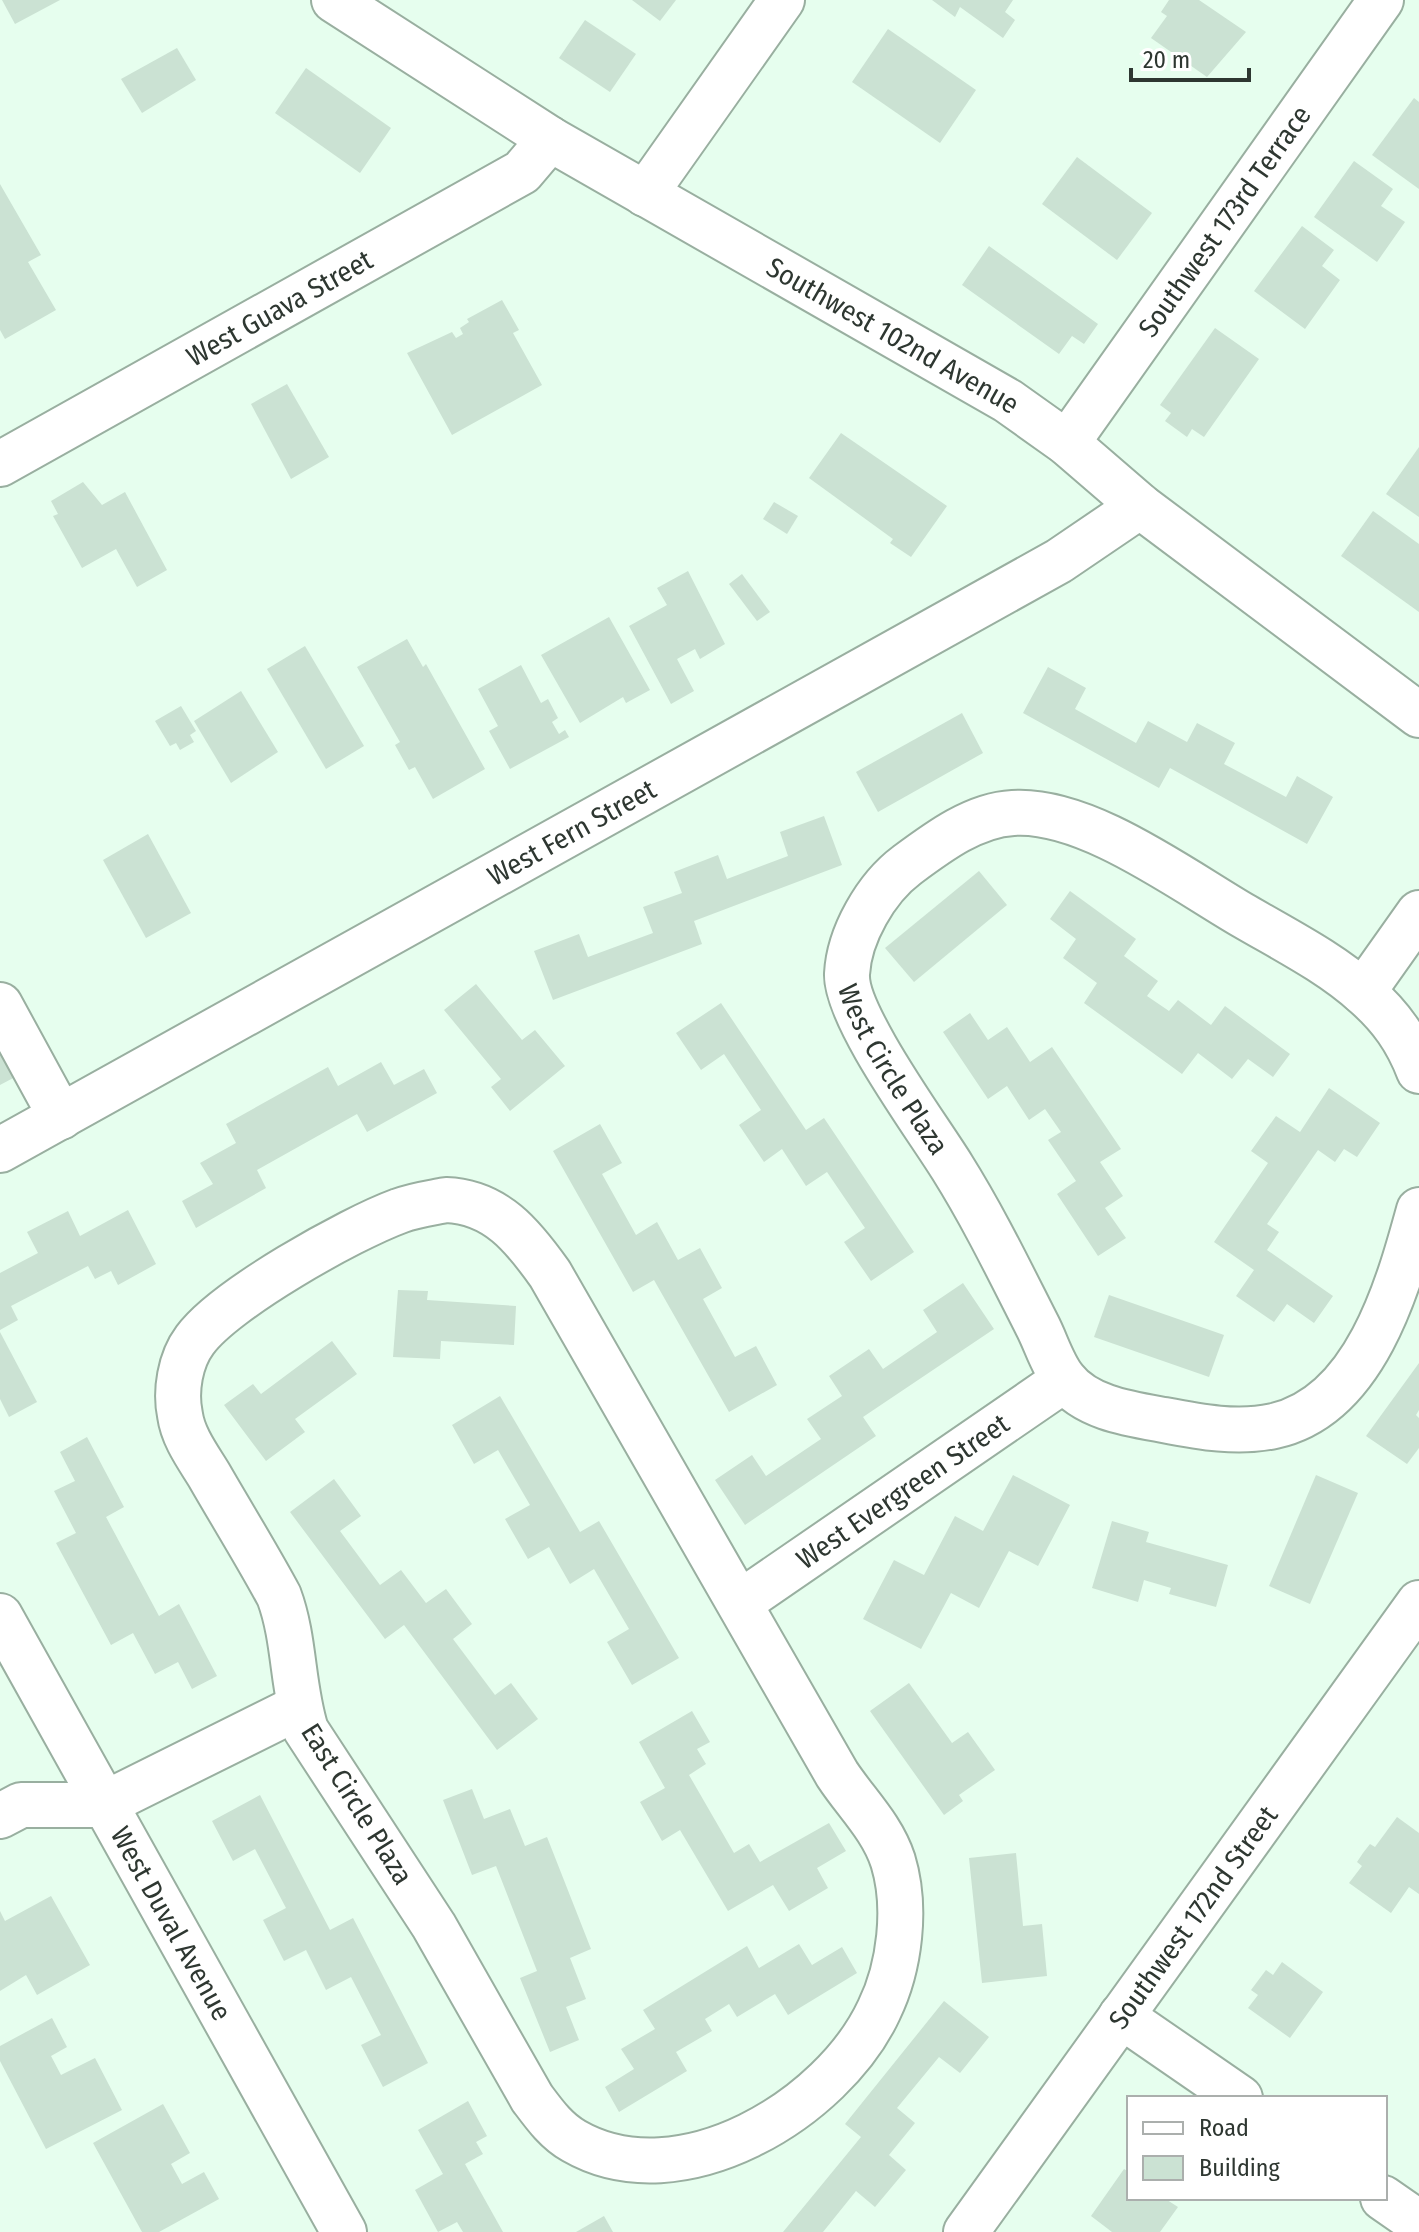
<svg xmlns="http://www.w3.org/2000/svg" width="1419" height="2232" viewBox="0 0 1419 2232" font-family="'Fira Sans Condensed',sans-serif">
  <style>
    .building { fill: #cbe2d3 }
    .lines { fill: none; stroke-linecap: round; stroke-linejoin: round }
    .minor-casing { stroke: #99afa0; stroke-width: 48 }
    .minor { stroke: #fff; stroke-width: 44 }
    .labels { text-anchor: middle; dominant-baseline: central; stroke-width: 8; stroke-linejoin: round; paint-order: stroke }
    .street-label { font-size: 28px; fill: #2e3731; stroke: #fff }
  </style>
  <rect width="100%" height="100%" fill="#e6feee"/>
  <g class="building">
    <path d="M 2,0 L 60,0 L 15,24 Z"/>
    <path d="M 632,0 L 676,0 L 660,21 Z"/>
    <path d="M 932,0 L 1013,0 L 1005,12 L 1015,20 L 1003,38 L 960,7 L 955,17 Z"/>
    <path d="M 1169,0 L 1199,0 L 1246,32 L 1207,77 L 1151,38 L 1167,16 L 1161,12 Z"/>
    <path d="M 585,20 L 636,54 L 610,92 L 559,58 Z"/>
    <path d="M 888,29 L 976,90 L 940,143 L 852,82 Z"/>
    <path d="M 177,48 L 196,80 L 142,113 L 121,79 Z"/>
    <path d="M 306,68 L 391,128 L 360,173 L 275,113 Z"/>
    <path d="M 1414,98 L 1419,102 L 1419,189 L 1372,155 Z"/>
    <path d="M 1077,157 L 1152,213 L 1117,260 L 1042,204 Z"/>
    <path d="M 1354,161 L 1393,189 L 1381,206 L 1405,222 L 1377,262 L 1314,217 Z"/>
    <path d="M 0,184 L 41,255 L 28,262 L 56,310 L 5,339 L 0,330 Z"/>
    <path d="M 1302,226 L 1334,250 L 1322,266 L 1340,280 L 1305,329 L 1254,291 Z"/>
    <path d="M 989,246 L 1098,324 L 1084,344 L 1072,336 L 1059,354 L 962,285 Z"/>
    <path d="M 502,300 L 519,330 L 513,333 L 542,385 L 452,435 L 407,353 L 452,332 L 456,338 L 463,334 L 460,328 L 469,322 L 467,319 Z"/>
    <path d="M 1215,328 L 1259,359 L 1204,437 L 1192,429 L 1187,437 L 1165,421 L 1171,413 L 1160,405 Z"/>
    <path d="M 287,384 L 329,457 L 291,479 L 251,404 Z"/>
    <path d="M 841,433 L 947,506 L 911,557 L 890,543 L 893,539 L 809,478 Z"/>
    <path d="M 1419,447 L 1419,517 L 1386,494 Z"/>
    <path d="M 83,482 L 102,505 L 125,492 L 167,570 L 137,587 L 116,549 L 82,568 L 53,516 L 58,514 L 51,501 Z"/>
    <path d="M 774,502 L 798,516 L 787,534 L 763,519 Z"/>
    <path d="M 1373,511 L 1419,544 L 1419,612 L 1341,556 Z"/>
    <path d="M 688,571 L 725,644 L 700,659 L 695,649 L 677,659 L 694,691 L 671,704 L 629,626 L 667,605 L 657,588 Z"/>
    <path d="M 742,574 L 770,612 L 757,621 L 729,584 Z"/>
    <path d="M 609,617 L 650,690 L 626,703 L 623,697 L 580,723 L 541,655 Z"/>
    <path d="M 407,639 L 423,667 L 426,664 L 485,769 L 433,799 L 415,767 L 409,770 L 395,745 L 400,742 L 357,667 Z"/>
    <path d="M 305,646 L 364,746 L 326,769 L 267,669 Z"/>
    <path d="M 521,665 L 541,703 L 548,699 L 558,718 L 552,722 L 559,734 L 565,730 L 569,737 L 510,769 L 489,731 L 498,726 L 478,689 Z"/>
    <path d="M 1048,667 L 1086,688 L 1075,709 L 1136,743 L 1148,721 L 1187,742 L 1197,723 L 1235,743 L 1224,764 L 1286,797 L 1297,776 L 1333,797 L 1307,844 L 1170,768 L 1159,788 L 1023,713 Z"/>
    <path d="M 241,691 L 278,752 L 231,783 L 194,721 Z"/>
    <path d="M 181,706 L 196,731 L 190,735 L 194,742 L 180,750 L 176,743 L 170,746 L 155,721 Z"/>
    <path d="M 962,713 L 983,753 L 878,812 L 856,772 Z"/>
    <path d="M 824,816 L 842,865 L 694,921 L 702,944 L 553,1000 L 534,951 L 579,934 L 588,957 L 653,933 L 643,907 L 682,893 L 674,872 L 718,855 L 727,879 L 788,856 L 780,832 Z"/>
    <path d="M 148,834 L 191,913 L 146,938 L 103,860 Z"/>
    <path d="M 979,871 L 1007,905 L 914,982 L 885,948 Z"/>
    <path d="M 1070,891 L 1136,939 L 1124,956 L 1158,981 L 1147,996 L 1169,1011 L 1178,1000 L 1211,1025 L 1225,1006 L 1290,1054 L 1273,1077 L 1248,1059 L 1232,1079 L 1198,1053 L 1182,1074 L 1084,1003 L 1097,983 L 1063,958 L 1076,939 L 1050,919 Z"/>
    <path d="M 476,984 L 522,1040 L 535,1030 L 565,1066 L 510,1111 L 491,1087 L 501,1079 L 444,1010 Z"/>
    <path d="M 721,1003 L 806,1130 L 824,1118 L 914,1252 L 871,1281 L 844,1242 L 865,1228 L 827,1172 L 806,1186 L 782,1149 L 764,1162 L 739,1125 L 761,1110 L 724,1054 L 701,1070 L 676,1033 Z"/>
    <path d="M 970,1013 L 988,1040 L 1007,1027 L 1030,1062 L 1052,1047 L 1121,1149 L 1100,1162 L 1123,1196 L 1105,1208 L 1126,1238 L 1098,1256 L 1057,1194 L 1076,1181 L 1048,1140 L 1061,1132 L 1045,1109 L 1029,1120 L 1007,1086 L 988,1099 L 943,1032 Z"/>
    <path d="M 0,1047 L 17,1076 L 0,1085 Z"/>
    <path d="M 381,1062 L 394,1085 L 424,1069 L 437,1093 L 367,1132 L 357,1114 L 257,1170 L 266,1188 L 196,1228 L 182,1201 L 213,1184 L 200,1163 L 236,1143 L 226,1124 L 328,1067 L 338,1086 Z"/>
    <path d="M 1329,1088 L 1380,1123 L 1357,1157 L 1344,1149 L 1335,1162 L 1318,1150 L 1267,1224 L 1279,1232 L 1267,1250 L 1333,1296 L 1314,1323 L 1287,1304 L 1274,1322 L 1236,1296 L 1254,1270 L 1214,1242 L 1268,1163 L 1251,1151 L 1276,1116 L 1300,1132 Z"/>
    <path d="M 600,1124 L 622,1163 L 602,1174 L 636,1235 L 657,1222 L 678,1260 L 700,1248 L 722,1288 L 703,1299 L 735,1357 L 756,1346 L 777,1385 L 729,1412 L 654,1280 L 633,1292 L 553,1151 Z"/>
    <path d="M 128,1210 L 156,1264 L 118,1285 L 111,1271 L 95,1279 L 88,1266 L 11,1306 L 18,1320 L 0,1330 L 0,1273 L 38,1253 L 27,1232 L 68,1211 L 80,1236 Z"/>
    <path d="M 963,1283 L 994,1329 L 863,1417 L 876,1436 L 745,1525 L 715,1480 L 752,1455 L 766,1476 L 821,1439 L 807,1419 L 842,1396 L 829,1376 L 869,1349 L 883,1369 L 937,1332 L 923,1310 Z"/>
    <path d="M 398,1290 L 428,1291 L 427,1300 L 516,1306 L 514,1345 L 441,1341 L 440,1359 L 393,1357 Z"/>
    <path d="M 1109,1295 L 1224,1335 L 1209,1377 L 1094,1337 Z"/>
    <path d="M 0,1332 L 37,1402 L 9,1417 L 0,1399 Z"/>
    <path d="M 332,1341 L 357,1374 L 295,1419 L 305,1432 L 266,1461 L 224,1405 L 253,1384 L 261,1394 Z"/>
    <path d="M 1419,1363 L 1419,1410 L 1416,1415 L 1419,1418 L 1419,1448 L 1407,1464 L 1366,1436 Z"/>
    <path d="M 500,1396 L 580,1532 L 599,1521 L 679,1658 L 632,1685 L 607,1642 L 629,1629 L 594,1569 L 570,1584 L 549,1547 L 528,1559 L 505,1519 L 530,1505 L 498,1450 L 474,1464 L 452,1425 Z"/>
    <path d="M 87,1437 L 124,1507 L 106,1517 L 159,1616 L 179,1604 L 217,1676 L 192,1689 L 178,1662 L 155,1674 L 133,1633 L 111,1645 L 56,1543 L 76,1533 L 54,1491 L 75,1481 L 60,1452 Z"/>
    <path d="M 1013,1475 L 1070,1505 L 1038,1566 L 1009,1551 L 979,1608 L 951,1593 L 921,1649 L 863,1619 L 894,1560 L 924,1575 L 955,1516 L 983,1531 Z"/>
    <path d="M 1316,1475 L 1358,1493 L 1310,1604 L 1269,1586 Z"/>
    <path d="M 334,1479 L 361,1516 L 340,1531 L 380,1585 L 401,1570 L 426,1603 L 446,1589 L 472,1624 L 453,1639 L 495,1695 L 511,1683 L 538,1719 L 497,1750 L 404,1625 L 385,1639 L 290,1512 Z"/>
    <path d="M 1112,1521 L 1149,1532 L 1146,1542 L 1228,1565 L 1216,1607 L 1169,1594 L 1171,1588 L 1144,1580 L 1138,1602 L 1092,1588 Z"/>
    <path d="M 909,1683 L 952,1743 L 968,1732 L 995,1770 L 959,1795 L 963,1801 L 944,1815 L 870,1711 Z"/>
    <path d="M 692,1711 L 710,1742 L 697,1749 L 706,1764 L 689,1775 L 734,1853 L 749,1844 L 760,1862 L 829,1823 L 846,1851 L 817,1868 L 828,1888 L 789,1911 L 773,1885 L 728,1911 L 680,1830 L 662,1841 L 640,1802 L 665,1788 L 639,1742 Z"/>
    <path d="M 472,1789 L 484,1819 L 510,1809 L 525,1846 L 547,1837 L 591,1949 L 570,1958 L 586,1999 L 566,2007 L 579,2040 L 550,2052 L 520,1978 L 537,1971 L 496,1866 L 472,1875 L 443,1800 Z"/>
    <path d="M 260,1795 L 330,1930 L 353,1918 L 428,2063 L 383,2087 L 361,2045 L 381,2035 L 351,1977 L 326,1990 L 306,1950 L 284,1961 L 263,1920 L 286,1908 L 255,1849 L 233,1861 L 212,1821 Z"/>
    <path d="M 1397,1817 L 1419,1833 L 1419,1894 L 1409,1887 L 1391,1913 L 1349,1883 L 1362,1866 L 1357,1862 L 1363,1853 L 1370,1844 L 1375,1847 Z"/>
    <path d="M 1016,1853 L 1023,1926 L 1042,1924 L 1047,1976 L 982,1983 L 969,1858 Z"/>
    <path d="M 51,1896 L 90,1965 L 37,1995 L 26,1975 L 0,1991 L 0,1911 L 5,1921 Z"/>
    <path d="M 799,1944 L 812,1965 L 842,1947 L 857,1973 L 788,2015 L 775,1994 L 737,2017 L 729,2004 L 705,2019 L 712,2031 L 676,2052 L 687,2071 L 619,2112 L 605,2087 L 634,2069 L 621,2049 L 655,2029 L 643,2010 L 747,1946 L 759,1968 Z"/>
    <path d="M 1282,1962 L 1323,1992 L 1290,2038 L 1248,2008 L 1258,1995 L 1251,1990 L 1266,1970 L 1273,1975 Z"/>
    <path d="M 944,2001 L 989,2037 L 960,2073 L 939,2057 L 897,2108 L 915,2123 L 889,2155 L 906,2170 L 875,2207 L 856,2191 L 823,2232 L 783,2232 L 861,2137 L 845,2124 Z"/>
    <path d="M 52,2018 L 67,2047 L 51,2056 L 61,2075 L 95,2058 L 122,2110 L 46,2149 L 0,2061 L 0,2046 Z"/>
    <path d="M 468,2101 L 487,2136 L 476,2142 L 483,2154 L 465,2164 L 503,2232 L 463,2232 L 457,2222 L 438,2232 L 415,2190 L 443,2174 L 418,2130 Z"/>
    <path d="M 163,2104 L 190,2153 L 171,2164 L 182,2184 L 204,2172 L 219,2199 L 159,2232 L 142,2232 L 93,2143 Z"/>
    <path d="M 1124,2169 L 1129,2172 L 1129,2198 L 1164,2198 L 1178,2207 L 1160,2232 L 1112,2232 L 1091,2216 Z"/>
    <path d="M 604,2216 L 613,2232 L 576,2232 Z"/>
  </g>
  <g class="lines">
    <g class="minor-casing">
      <g id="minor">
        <path id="s1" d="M 334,0 L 550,139 L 1008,401 L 1067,443 L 1140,506 L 1419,715"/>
        <path d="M 645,194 L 782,0"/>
        <path id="s2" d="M 1067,443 L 1381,0"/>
        <path id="s3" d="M 0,464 L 522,172 L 550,139"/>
        <path d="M 1363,992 L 1419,913"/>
        <path d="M 0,1005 L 61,1117"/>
        <path id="s4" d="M 1419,1071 C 1407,1040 1391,1017 1366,995 C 1331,963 1285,940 1244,916 C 1182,880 1086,808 1013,813 C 974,815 938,842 907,865 C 876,888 849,935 847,974 C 845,1016 928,1128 952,1167 C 984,1218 1010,1272 1037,1325 C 1046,1342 1052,1364 1064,1379 C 1086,1408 1130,1414 1164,1420 C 1200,1427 1238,1434 1274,1426 C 1365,1406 1398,1287 1419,1210"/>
        <path id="s5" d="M 0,1150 L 1059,561 L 1140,506"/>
        <path d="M 446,1200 C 496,1202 523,1236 550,1274 L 837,1774 C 856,1803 882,1827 893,1861 C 907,1907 900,1967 879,2010 C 833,2109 680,2202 574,2141 C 556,2131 544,2114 532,2098 L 434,1926 L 306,1730 C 292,1686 295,1639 279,1596 C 257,1555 232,1515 209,1475 C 198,1457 183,1437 180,1415 C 175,1391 180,1360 195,1340 C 225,1299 350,1229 399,1211 C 414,1205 431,1203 446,1200 Z"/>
        <path id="s6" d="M 741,1602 L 1064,1380"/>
        <path id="s7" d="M 0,1616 L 344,2232"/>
        <path d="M 0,1816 L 21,1805 L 102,1805 L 299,1707"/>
        <path d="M 1121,2016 L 1240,2098"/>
        <path d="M 1383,2198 L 1419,2223"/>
        <path id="s8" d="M 966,2232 L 1419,1603"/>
      </g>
    </g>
    <use href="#minor" class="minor"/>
  </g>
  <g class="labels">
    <g class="street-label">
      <text stroke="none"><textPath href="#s2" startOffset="272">Southwest 173rd Terrace</textPath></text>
      <text stroke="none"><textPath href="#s3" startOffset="320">West Guava Street</textPath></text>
      <text stroke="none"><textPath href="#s1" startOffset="652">Southwest 102nd Avenue</textPath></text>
      <text stroke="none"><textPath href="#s5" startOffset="654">West Fern Street</textPath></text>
      <text stroke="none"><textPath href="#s4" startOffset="850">West Circle Plaza</textPath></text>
      <text stroke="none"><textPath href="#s6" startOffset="196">West Evergreen Street</textPath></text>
      <text transform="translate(357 1804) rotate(58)">East Circle Plaza</text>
      <text stroke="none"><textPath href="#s8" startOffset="388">Southwest 172nd Street</textPath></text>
      <text stroke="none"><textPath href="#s7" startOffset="352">West Duval Avenue</textPath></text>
    </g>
  </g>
  <rect x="1127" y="2096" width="260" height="104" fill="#ffffff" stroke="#abafad" stroke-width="2"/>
  <rect x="1143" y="2122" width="40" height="12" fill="#ffffff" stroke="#abafad" stroke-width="2"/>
  <text x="1199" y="2136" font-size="24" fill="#2e3731">Road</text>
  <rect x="1143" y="2156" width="40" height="24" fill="#cbe2d3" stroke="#abafad" stroke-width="2"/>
  <text x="1199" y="2176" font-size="24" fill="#2e3731">Building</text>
  <path d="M1131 68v12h118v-12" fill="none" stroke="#2e3731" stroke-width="4"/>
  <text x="1143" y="68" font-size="24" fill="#2e3731" stroke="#ffffff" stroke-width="6" paint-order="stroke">20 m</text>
</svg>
